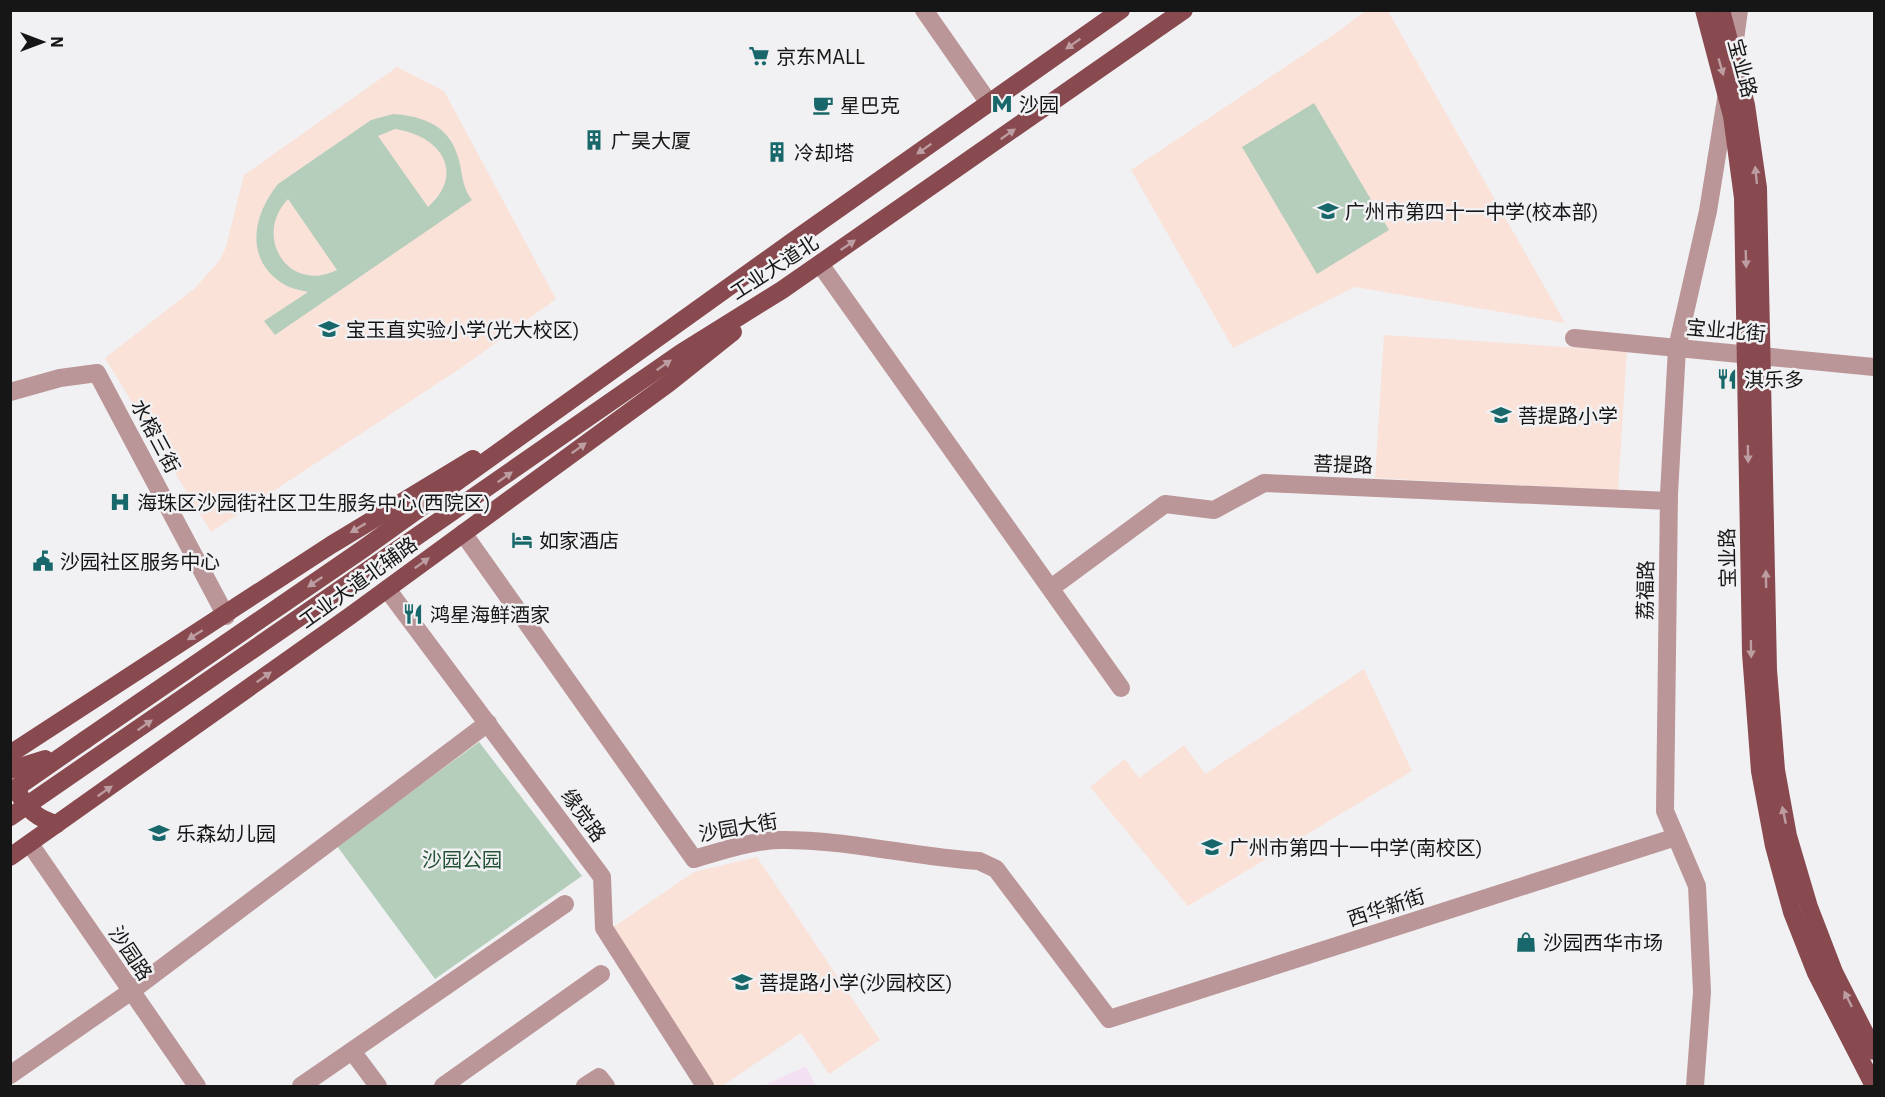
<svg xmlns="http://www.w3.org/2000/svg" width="1885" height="1097" viewBox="0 0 1885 1097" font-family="'IBM Plex Sans','Noto Sans SC',sans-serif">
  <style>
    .education { fill: #fae2d8 }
    .medical { fill: #f3e1f3 }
    .green { fill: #b5cebc; fill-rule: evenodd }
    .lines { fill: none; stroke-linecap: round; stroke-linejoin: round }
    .minor { stroke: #bb9698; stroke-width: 18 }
    .major { stroke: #88494f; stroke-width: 18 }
    .major-bridge { stroke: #88494f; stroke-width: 18 }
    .oneway { fill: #bc9da1 }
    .labels { text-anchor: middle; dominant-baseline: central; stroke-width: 5; stroke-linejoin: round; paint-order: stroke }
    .poi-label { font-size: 20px; fill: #161617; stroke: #f1f1f3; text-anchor: start }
    .street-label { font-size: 20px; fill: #161617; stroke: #f1f1f3 }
    .park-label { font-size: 20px; fill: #245236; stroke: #f1f1f3 }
  </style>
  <rect width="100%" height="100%" fill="#f1f1f3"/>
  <g class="education">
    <path d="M 1365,11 L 1388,11 L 1565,323 L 1355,287 L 1233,348 L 1131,170 L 1336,33 Z"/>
    <path d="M 397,67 L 444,91 L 556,299 L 461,368 L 211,532 L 105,358 L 195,288 L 219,261 L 226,247 L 244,175 Z"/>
    <path d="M 1384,335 L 1627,351 L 1618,490 L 1375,478 Z"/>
    <path d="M 1364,669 L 1412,771 L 1188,906 L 1090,787 L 1125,759 L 1139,778 L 1184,745 L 1205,774 Z"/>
    <path d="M 757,857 L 880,1040 L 829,1074 L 801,1033 L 722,1086 L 714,1086 L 609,930 L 694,872 Z"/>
  </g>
  <path class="medical" d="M 806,1066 L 816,1086 L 763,1086 Z"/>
  <g class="green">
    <path d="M 1314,103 L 1389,230 L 1317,274 L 1242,147 Z"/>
    <path d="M 393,114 C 422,116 449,125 458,157 C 463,173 461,185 472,200 L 275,335 L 264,321 L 308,292 C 301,290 292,289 285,285 C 244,261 252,216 278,184 L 371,120 ZM 395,129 C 439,135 467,172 428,207 L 378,136 ZM 288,199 L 337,270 C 289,294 252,237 288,199 Z"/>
    <path d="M 479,742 L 582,876 L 435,979 L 337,846 Z"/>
  </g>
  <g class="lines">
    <g class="minor">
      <path d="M 924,10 L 989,103"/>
      <path d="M 1733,54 L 1739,10"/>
      <path d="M 820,264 L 1121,688"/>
      <path d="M 1574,338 L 1874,367"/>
      <path d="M 10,392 L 60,378 L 97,373 L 226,616"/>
      <path d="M 463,533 L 694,859 C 721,851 750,841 779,840 C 845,839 913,857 979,861 L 996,869 L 1109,1019 L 1676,837"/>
      <path d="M 1051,588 L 1165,504 L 1214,510 L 1264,483 L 1669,501"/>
      <path d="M 387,589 L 602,877 L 604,928 L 705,1086"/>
      <path d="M 30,844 L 197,1086"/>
      <path d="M 352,1051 L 378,1086"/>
      <path d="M 10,1075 L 130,992 L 488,723"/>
      <path d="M 301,1086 L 565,904"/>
      <path d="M 443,1086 L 601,974"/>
      <path d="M 585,1086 L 599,1077 L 606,1086"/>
      <path d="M 1695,1086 L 1702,992 L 1697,886 L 1665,811 L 1669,494 L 1677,348 L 1708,211 L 1727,93"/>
    </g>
    <g class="major">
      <path d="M 1704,10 L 1732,116 L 1743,198 L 1751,653 L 1760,771 L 1774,846 L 1792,912 L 1816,973 L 1874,1086"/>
      <path d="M 1721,10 L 1746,105 L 1758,188 L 1768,670 L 1776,770 L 1788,836 L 1809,907 L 1834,972 L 1874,1051"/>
      <path d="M 387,557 L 681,353 L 782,290 L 1184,10"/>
      <path d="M 85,740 L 363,549 L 793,241 L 1121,10"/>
      <path d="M 10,754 L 331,545 L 473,459"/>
      <path d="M 18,792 C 27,810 38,819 57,824"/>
      <path d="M 10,857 L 350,616 L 669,383 L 733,332"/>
    </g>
    <g class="major-bridge">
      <path d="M 10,770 L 45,759"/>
      <path d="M 10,792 L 85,740"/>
      <path d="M 10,817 L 387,557"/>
    </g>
  </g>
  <defs><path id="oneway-solid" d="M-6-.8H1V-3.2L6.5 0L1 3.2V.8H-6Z" transform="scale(1.5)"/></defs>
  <g class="oneway">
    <use href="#oneway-solid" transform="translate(1073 44) rotate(145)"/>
    <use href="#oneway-solid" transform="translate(1721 67) rotate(74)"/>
    <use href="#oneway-solid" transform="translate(1008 134) rotate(-35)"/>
    <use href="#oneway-solid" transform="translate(924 149) rotate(145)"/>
    <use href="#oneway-solid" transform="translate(1756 175) rotate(-96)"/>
    <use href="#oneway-solid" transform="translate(848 245) rotate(-34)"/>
    <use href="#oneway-solid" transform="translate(1746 259) rotate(88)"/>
    <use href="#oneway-solid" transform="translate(664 365) rotate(-35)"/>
    <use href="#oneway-solid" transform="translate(579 448) rotate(-36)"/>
    <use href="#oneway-solid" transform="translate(1748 454) rotate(89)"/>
    <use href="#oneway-solid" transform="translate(505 477) rotate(-35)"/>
    <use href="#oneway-solid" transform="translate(358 528) rotate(149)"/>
    <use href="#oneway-solid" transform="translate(422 563) rotate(-36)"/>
    <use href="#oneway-solid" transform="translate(1766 579) rotate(-91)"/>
    <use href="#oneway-solid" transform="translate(315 582) rotate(146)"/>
    <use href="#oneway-solid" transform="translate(195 635) rotate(148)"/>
    <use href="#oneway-solid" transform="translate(1751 649) rotate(89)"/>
    <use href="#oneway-solid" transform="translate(264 677) rotate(-35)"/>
    <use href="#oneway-solid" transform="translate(145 725) rotate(-35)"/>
    <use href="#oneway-solid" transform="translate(105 791) rotate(-35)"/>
    <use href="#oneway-solid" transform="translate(1784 815) rotate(-102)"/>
    <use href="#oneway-solid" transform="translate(1848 999) rotate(-116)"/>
  </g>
  <defs>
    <g id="supermarket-bare" transform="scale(1.62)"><path d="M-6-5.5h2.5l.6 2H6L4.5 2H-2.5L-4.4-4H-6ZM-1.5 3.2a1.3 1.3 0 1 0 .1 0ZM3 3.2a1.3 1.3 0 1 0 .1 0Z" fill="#18676a" stroke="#f1f1f3" stroke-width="2.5" paint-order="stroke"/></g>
    <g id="metro-bare" transform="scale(1.62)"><path d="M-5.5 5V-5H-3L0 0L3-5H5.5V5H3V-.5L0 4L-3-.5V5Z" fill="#18676a" stroke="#f1f1f3" stroke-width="2.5" paint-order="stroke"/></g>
    <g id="cafe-bare" transform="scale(1.62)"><path d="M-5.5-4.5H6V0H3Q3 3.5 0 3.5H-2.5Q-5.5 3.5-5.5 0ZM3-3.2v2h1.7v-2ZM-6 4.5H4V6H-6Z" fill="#18676a" stroke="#f1f1f3" stroke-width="2.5" paint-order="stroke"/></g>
    <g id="building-bare" transform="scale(1.62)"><path d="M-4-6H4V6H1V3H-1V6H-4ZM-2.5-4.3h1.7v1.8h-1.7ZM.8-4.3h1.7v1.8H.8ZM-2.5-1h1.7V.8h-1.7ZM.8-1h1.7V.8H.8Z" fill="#18676a" stroke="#f1f1f3" stroke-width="2.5" paint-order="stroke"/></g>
    <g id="school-bare" transform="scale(1.62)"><path d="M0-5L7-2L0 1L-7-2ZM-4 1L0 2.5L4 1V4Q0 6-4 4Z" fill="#18676a" stroke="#f1f1f3" stroke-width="2.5" paint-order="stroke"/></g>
    <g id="restaurant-bare" transform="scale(1.62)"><path d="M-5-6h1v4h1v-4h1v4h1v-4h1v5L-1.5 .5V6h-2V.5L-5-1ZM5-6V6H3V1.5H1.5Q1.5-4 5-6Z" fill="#18676a" stroke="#f1f1f3" stroke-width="2.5" paint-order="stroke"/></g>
    <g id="hospital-bare" transform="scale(1.62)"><path d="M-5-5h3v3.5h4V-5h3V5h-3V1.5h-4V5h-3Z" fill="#18676a" stroke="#f1f1f3" stroke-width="2.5" paint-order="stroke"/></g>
    <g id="hotel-bare" transform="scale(1.62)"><path d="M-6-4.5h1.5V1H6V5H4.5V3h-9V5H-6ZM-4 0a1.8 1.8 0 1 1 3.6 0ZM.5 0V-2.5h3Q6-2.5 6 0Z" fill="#18676a" stroke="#f1f1f3" stroke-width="2.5" paint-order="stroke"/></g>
    <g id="civic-bare" transform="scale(1.62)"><path d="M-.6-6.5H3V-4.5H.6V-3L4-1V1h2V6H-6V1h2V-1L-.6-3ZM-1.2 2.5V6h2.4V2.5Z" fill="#18676a" stroke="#f1f1f3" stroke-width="2.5" paint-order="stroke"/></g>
    <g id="shop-bare" transform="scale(1.62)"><path d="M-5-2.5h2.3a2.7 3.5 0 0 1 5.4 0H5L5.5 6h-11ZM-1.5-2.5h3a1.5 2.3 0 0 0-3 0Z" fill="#18676a" stroke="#f1f1f3" stroke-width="2.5" paint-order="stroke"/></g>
  </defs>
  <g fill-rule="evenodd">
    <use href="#supermarket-bare" x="759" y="56"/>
    <use href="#metro-bare" x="1002" y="104"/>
    <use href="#cafe-bare" x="823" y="105"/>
    <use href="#building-bare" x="594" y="140"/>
    <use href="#building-bare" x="777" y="152"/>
    <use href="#school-bare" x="1328" y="211"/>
    <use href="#school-bare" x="329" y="329"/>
    <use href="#restaurant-bare" x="1727" y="379"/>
    <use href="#school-bare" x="1501" y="415"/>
    <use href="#hospital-bare" x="120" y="502"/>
    <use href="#hotel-bare" x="522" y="540"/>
    <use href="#civic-bare" x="43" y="561"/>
    <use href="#restaurant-bare" x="413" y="614"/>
    <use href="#school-bare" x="159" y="833"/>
    <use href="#school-bare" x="1212" y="847"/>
    <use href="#shop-bare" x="1526" y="942"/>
    <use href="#school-bare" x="742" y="982"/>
  </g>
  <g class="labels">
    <g class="poi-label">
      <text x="776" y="56">京东MALL</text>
      <text x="1019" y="104">沙园</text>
      <text x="840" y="105">星巴克</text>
      <text x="611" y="140">广昊大厦</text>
      <text x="794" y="152">冷却塔</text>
      <text x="1345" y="211">广州市第四十一中学(校本部)</text>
      <text x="346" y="329">宝玉直实验小学(光大校区)</text>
      <text x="1744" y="379">淇乐多</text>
      <text x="1518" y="415">菩提路小学</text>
      <text x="137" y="502">海珠区沙园街社区卫生服务中心(西院区)</text>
      <text x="539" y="540">如家酒店</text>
      <text x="60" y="561">沙园社区服务中心</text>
      <text x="430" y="614">鸿星海鲜酒家</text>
      <text x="176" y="833">乐森幼儿园</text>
      <text x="1229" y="847">广州市第四十一中学(南校区)</text>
      <text x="1543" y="942">沙园西华市场</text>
      <text x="759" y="982">菩提路小学(沙园校区)</text>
    </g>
    <g class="street-label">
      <text transform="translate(1743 68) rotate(75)">宝业路</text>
      <text transform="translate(774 267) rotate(-33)">工业大道北</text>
      <text transform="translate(1726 330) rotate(5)">宝业北街</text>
      <text transform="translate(156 436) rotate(62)">水榕三街</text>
      <text transform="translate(1343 464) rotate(2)">菩提路</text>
      <text transform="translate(1727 558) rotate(-91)">宝业路</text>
      <text transform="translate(358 582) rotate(-36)">工业大道北辅路</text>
      <text transform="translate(1645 590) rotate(-89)">荔福路</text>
      <text transform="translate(584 815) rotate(54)">缘觉路</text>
      <text transform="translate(738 827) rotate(-10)">沙园大街</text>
      <text transform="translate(1386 907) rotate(-18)">西华新街</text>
      <text transform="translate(131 953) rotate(56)">沙园路</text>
    </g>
    <g class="park-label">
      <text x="462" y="859">沙园公园</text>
    </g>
  </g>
  <rect width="1885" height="1097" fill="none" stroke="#161617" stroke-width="24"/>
  <g transform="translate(42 42) rotate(90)" stroke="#f1f1f3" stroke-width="4.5" paint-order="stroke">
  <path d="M0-4.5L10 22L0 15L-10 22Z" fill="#161617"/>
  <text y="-9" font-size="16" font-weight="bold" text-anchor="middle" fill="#161617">N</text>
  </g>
</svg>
